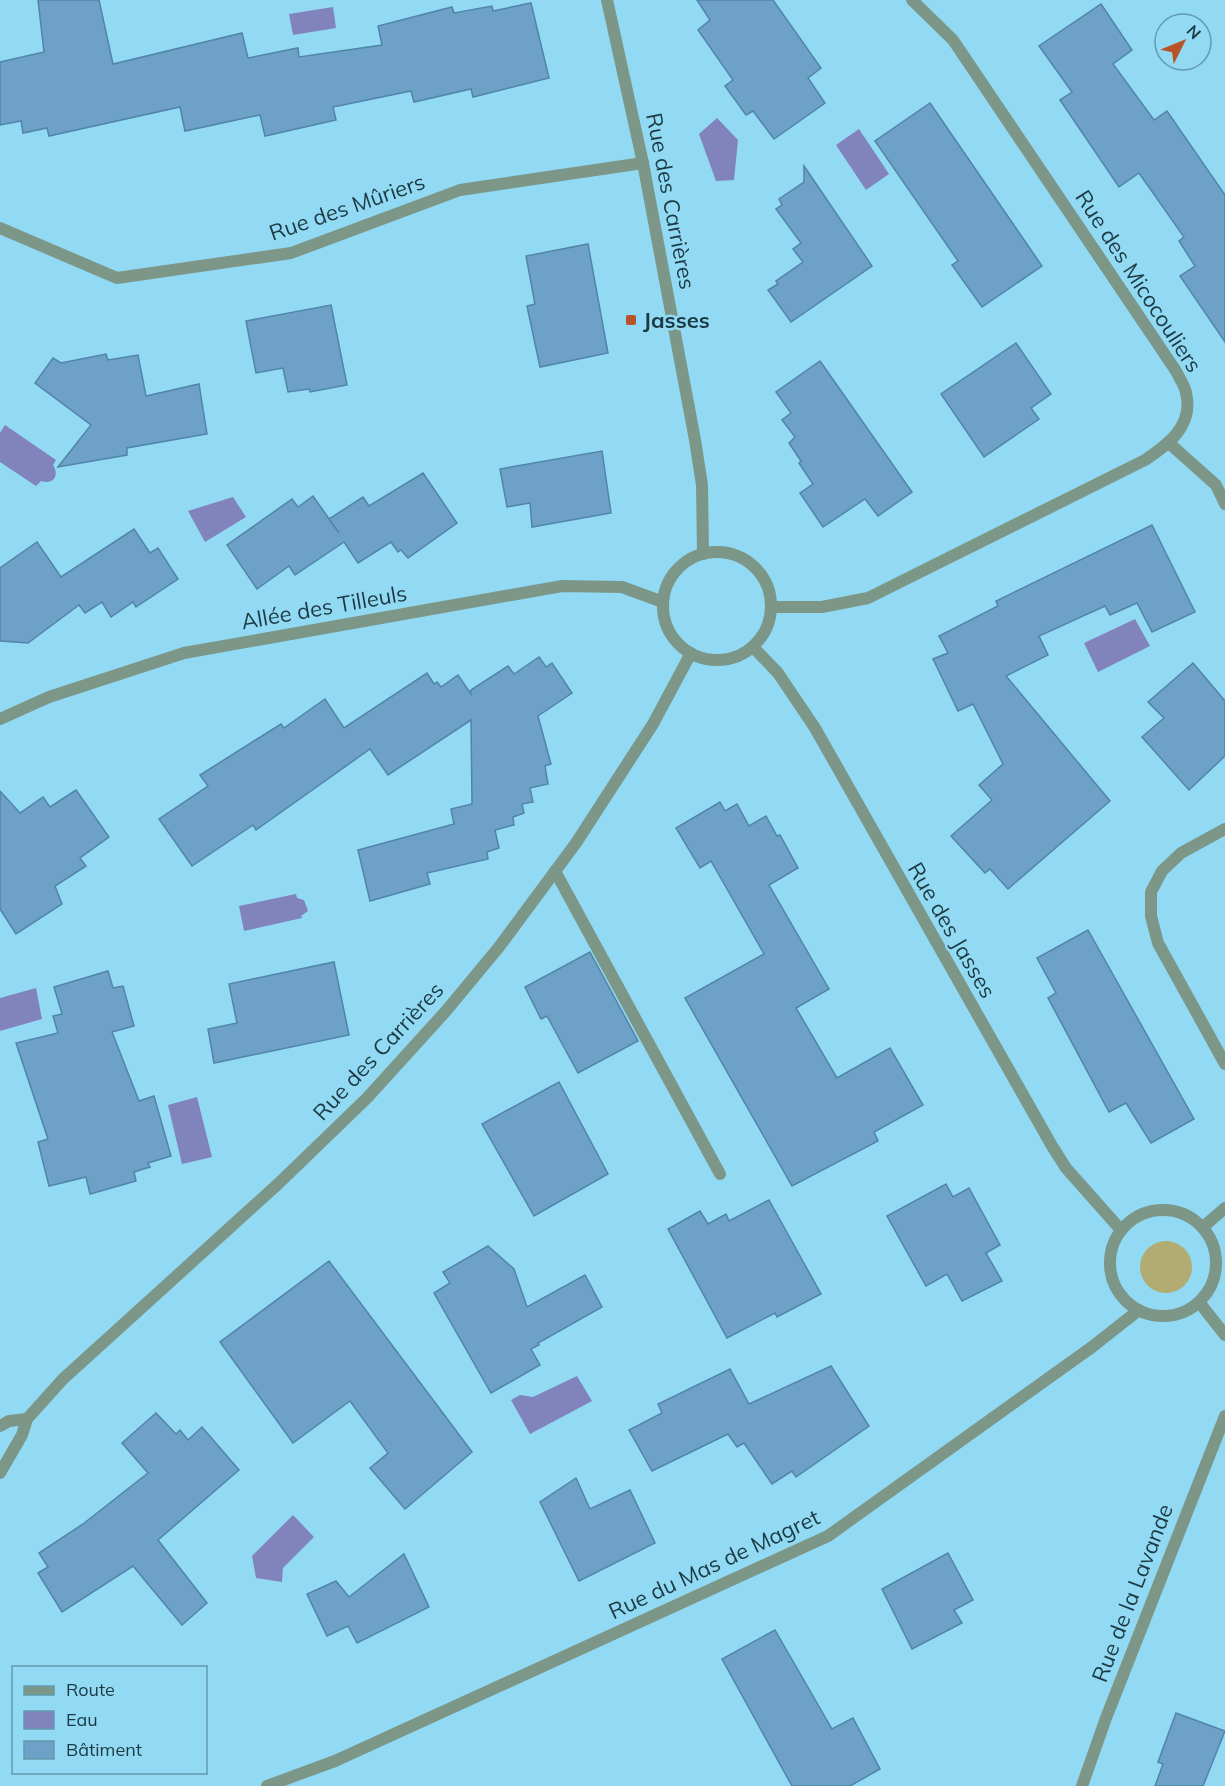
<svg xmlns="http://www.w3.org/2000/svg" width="1225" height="1786" viewBox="0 0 1225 1786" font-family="Mulish,sans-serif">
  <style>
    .green { fill: #b2ab72 }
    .water { fill: #8183bc }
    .building { fill: #6da1c8; stroke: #5184a9; stroke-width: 1.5 }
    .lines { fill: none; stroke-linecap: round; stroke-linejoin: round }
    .service { stroke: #7c9688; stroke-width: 12 }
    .minor { stroke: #7c9688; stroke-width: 12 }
    .poi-dot { fill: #b95327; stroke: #92daf3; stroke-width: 2 }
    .labels { text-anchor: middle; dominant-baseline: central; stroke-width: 5; stroke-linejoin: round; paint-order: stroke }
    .street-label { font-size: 22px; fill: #1c3a44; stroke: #92daf3 }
    .poi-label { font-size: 22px; font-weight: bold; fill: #1c3a44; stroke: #92daf3; text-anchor: start }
  </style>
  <rect width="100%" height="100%" fill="#92daf3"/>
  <circle class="green" cx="1166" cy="1267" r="26"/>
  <g class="water">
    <path d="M 333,7 L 336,28 L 293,35 L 289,14 Z"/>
    <path d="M 717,118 L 738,140 L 734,180 L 716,181 L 699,134 Z"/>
    <path d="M 859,129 L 889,174 L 866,190 L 836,145 Z"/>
    <path d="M 5,425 L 56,460 L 53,465 C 60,476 53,485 41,481 L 36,486 L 0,462 L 0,433 Z"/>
    <path d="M 233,497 L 246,517 L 205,542 L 188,511 Z"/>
    <path d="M 1135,619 L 1150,646 L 1098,672 L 1084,643 Z"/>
    <path d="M 296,894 L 297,898 L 304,900 L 308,911 L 301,916 L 302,918 L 244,931 L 239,906 Z"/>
    <path d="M 36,988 L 42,1019 L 0,1031 L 0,998 Z"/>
    <path d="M 197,1097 L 212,1157 L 182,1164 L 168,1105 Z"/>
    <path d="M 577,1376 L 592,1401 L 530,1434 L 511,1400 L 520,1395 L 533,1397 Z"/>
    <path d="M 293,1515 L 314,1537 L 283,1568 L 282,1582 L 256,1578 L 252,1556 Z"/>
  </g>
  <g class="building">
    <path d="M 38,0 L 99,0 L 113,64 L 242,33 L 248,58 L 298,48 L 299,57 L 382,45 L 378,26 L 452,7 L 454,13 L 492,6 L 493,11 L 531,3 L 549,78 L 473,97 L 471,89 L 414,102 L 411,91 L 333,107 L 336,120 L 265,136 L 260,115 L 185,131 L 180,107 L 49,136 L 47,128 L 23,133 L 21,121 L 0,125 L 0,62 L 44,52 Z"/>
    <path d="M 697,0 L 773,0 L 821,68 L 808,78 L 825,103 L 774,139 L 753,111 L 746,115 L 725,86 L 733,80 L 698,30 L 710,20 Z"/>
    <path d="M 1101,4 L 1132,50 L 1113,64 L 1154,120 L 1167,111 L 1225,195 L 1225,342 L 1180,276 L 1195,266 L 1179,241 L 1184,237 L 1139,173 L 1119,187 L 1060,100 L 1072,92 L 1039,46 Z"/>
    <path d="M 930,103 L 1042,266 L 982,307 L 952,265 L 958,261 L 875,141 Z"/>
    <path d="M 804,166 L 872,266 L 791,322 L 768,290 L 778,284 L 776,281 L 803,262 L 793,249 L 801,243 L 776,209 L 782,205 L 779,199 L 804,182 Z"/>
    <path d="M 588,244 L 608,353 L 540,367 L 527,306 L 535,304 L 526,256 Z"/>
    <path d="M 331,305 L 347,385 L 310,392 L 309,389 L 288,392 L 283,368 L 256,373 L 246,321 Z"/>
    <path d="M 1016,343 L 1051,394 L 1031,408 L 1039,419 L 984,457 L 941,394 Z"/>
    <path d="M 106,354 L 108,360 L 138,355 L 146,396 L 199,384 L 207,434 L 127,448 L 127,455 L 58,467 L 91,425 L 35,383 L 53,358 L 61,363 Z"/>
    <path d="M 820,361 L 912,492 L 878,516 L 865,499 L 823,527 L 800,493 L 813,484 L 799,463 L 801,461 L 789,443 L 795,437 L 782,420 L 791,413 L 776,392 Z"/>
    <path d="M 602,451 L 611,513 L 532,527 L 530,503 L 507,507 L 500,469 Z"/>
    <path d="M 423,473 L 457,523 L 408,558 L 401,550 L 398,552 L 391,542 L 358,563 L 344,542 L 295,575 L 289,566 L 257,589 L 227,545 L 292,499 L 298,507 L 313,496 L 339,533 L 329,519 L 363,497 L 369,506 Z"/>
    <path d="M 1152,525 L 1195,612 L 1152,632 L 1137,603 L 1110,615 L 1105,606 L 1039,636 L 1048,655 L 1006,676 L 1110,801 L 1008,889 L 990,869 L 985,873 L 951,836 L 992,800 L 979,785 L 1003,764 L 973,704 L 958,711 L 933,659 L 948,653 L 939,636 L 998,606 L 996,601 Z"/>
    <path d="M 134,529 L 150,553 L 158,548 L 178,579 L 136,607 L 133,602 L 111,617 L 102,602 L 85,613 L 79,605 L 28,643 L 0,641 L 0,568 L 37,542 L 61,577 Z"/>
    <path d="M 539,657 L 546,667 L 552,663 L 572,693 L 538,716 L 551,764 L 545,766 L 548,784 L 530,788 L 533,802 L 522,804 L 524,813 L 513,817 L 514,825 L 495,830 L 499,848 L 487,852 L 488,859 L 427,873 L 430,884 L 370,901 L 358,850 L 454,824 L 451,809 L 472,804 L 471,720 L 388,775 L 370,749 L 256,830 L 253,825 L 192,866 L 159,819 L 208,786 L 200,775 L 281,724 L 284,728 L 325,699 L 344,728 L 427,673 L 434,684 L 437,682 L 441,687 L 458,675 L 471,694 L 471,690 L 508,666 L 514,674 Z"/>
    <path d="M 1193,663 L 1225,701 L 1225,756 L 1189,790 L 1142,737 L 1164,718 L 1148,702 Z"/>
    <path d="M 76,790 L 109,837 L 80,858 L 86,866 L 55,886 L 62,904 L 16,934 L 0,909 L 0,791 L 20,813 L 43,797 L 50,807 Z"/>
    <path d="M 720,802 L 725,811 L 737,804 L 749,826 L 766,816 L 777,836 L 780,835 L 798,868 L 769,885 L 829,989 L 796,1008 L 837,1078 L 890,1048 L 923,1105 L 874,1132 L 878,1141 L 792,1186 L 685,998 L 764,954 L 711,861 L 700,868 L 676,828 Z"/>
    <path d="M 1088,930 L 1194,1119 L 1151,1143 L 1126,1103 L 1109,1112 L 1048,998 L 1056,993 L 1037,958 Z"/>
    <path d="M 590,952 L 638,1041 L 578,1073 L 547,1016 L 541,1019 L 525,987 Z"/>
    <path d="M 334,962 L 349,1035 L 214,1063 L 208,1029 L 237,1023 L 229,984 Z"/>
    <path d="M 108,971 L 113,988 L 123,986 L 134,1026 L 112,1032 L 139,1101 L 154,1096 L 171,1156 L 148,1163 L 150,1167 L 134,1172 L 136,1181 L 90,1194 L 86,1177 L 49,1186 L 38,1142 L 48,1139 L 16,1043 L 58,1033 L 53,1016 L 62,1014 L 54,987 Z"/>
    <path d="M 559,1082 L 608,1174 L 534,1216 L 482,1124 Z"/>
    <path d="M 946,1184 L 953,1197 L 969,1188 L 1000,1245 L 986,1253 L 1002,1281 L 962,1301 L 947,1274 L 926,1286 L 887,1216 Z"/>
    <path d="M 769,1200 L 821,1294 L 777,1317 L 775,1313 L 727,1338 L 668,1229 L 700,1211 L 708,1224 L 726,1214 L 729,1221 Z"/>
    <path d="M 488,1246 L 514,1269 L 527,1307 L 585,1275 L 602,1307 L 538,1343 L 539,1345 L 531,1349 L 540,1365 L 491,1393 L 434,1293 L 450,1283 L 443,1272 Z"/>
    <path d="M 329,1261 L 472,1452 L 405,1509 L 370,1468 L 388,1453 L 350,1401 L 293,1443 L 220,1342 Z"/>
    <path d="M 831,1366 L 869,1426 L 796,1477 L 792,1471 L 772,1484 L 744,1443 L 737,1447 L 728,1434 L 652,1471 L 629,1430 L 662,1413 L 658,1404 L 730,1369 L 749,1404 Z"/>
    <path d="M 156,1413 L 176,1434 L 180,1430 L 188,1440 L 202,1427 L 239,1470 L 158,1540 L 207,1603 L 182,1625 L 133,1566 L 62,1612 L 38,1573 L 48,1567 L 39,1553 L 83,1524 L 148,1473 L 122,1443 Z"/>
    <path d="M 576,1478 L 590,1509 L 630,1490 L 655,1543 L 579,1581 L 540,1502 Z"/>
    <path d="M 948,1553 L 973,1600 L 954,1610 L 962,1623 L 912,1649 L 882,1589 Z"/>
    <path d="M 404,1554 L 429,1607 L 357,1643 L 348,1626 L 327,1636 L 307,1594 L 336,1581 L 349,1597 Z"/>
    <path d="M 775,1630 L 832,1729 L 853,1718 L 880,1769 L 850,1786 L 792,1786 L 722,1659 Z"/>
    <path d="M 1176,1713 L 1225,1731 L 1203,1786 L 1155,1786 L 1163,1764 L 1158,1762 Z"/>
  </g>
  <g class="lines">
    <g class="service">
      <path d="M 1169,443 L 1216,485 L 1225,504"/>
      <path d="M 555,871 L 720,1174"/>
    </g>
    <g class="minor">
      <path d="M 607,0 L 643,163 L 695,440 L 702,485 L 703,554"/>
      <path d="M 0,228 L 117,278 L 291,253 L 460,190 L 643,163"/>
      <circle cx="717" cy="606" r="54"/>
      <path d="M 771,607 L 822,607 L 868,598 L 1145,460 C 1169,444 1194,425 1186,393 C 1185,385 1179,378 1176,371 L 953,40 L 912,0"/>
      <path d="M 753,647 L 778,673 L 815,728 L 1052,1146 L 1066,1168 L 1121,1230"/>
      <path d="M 0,719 L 49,697 L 184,653 L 562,586 L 622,587 L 663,602"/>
      <path d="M 1225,829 L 1181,853 L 1162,871 L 1151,892 L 1151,916 L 1158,943 L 1225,1064"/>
      <circle cx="1163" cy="1263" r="53"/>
      <path d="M 1203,1227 L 1225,1208"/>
      <path d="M 1199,1302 L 1225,1335"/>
      <path d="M 0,1426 L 9,1421 L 27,1419"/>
      <path d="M 0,1473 L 22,1435 L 27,1419 L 63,1379 L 278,1184 L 367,1098 L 446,1011 L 499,947 L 576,843 L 653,724 L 691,653"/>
      <path d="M 267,1786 L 335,1761 L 828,1536 L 1092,1347 L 1139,1310"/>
      <path d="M 1082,1786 L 1106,1718 L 1225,1416"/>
    </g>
  </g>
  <rect class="poi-dot" x="625" y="314" width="12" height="12" rx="3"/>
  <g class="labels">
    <g class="street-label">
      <text transform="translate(671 201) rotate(79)">Rue des Carrières</text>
      <text transform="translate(347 207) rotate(-19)">Rue des Mûriers</text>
      <text transform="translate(1139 281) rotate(57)">Rue des Micocouliers</text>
      <text transform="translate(324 607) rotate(-10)">Allée des Tilleuls</text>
      <text transform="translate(952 930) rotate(60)">Rue des Jasses</text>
      <text transform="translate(378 1051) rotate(-47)">Rue des Carrières</text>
      <text transform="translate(714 1564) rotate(-25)">Rue du Mas de Magret</text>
      <text transform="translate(1132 1593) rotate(-69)">Rue de la Lavande</text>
    </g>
    <g class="poi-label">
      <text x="643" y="320">Jasses</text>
    </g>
  </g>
  <rect x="12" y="1666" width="195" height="108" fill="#92daf3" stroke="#639aad" stroke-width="1.5"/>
  <rect x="24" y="1686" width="30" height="9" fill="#7c9688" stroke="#639aad" stroke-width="1.5"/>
  <text x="66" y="1696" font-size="18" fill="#1c3a44">Route</text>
  <rect x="24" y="1711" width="30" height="18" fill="#8183bc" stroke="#639aad" stroke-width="1.5"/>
  <text x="66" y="1726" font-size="18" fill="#1c3a44">Eau</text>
  <rect x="24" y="1741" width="30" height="18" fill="#6da1c8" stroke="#639aad" stroke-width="1.5"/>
  <text x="66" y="1756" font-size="18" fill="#1c3a44">Bâtiment</text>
  <g transform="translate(1183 42) rotate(47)"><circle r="28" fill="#92daf3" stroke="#639aad" stroke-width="1.5"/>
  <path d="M0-4.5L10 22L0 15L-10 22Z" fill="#b95327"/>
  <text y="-9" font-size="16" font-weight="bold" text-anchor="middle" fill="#1c3a44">N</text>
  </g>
</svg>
